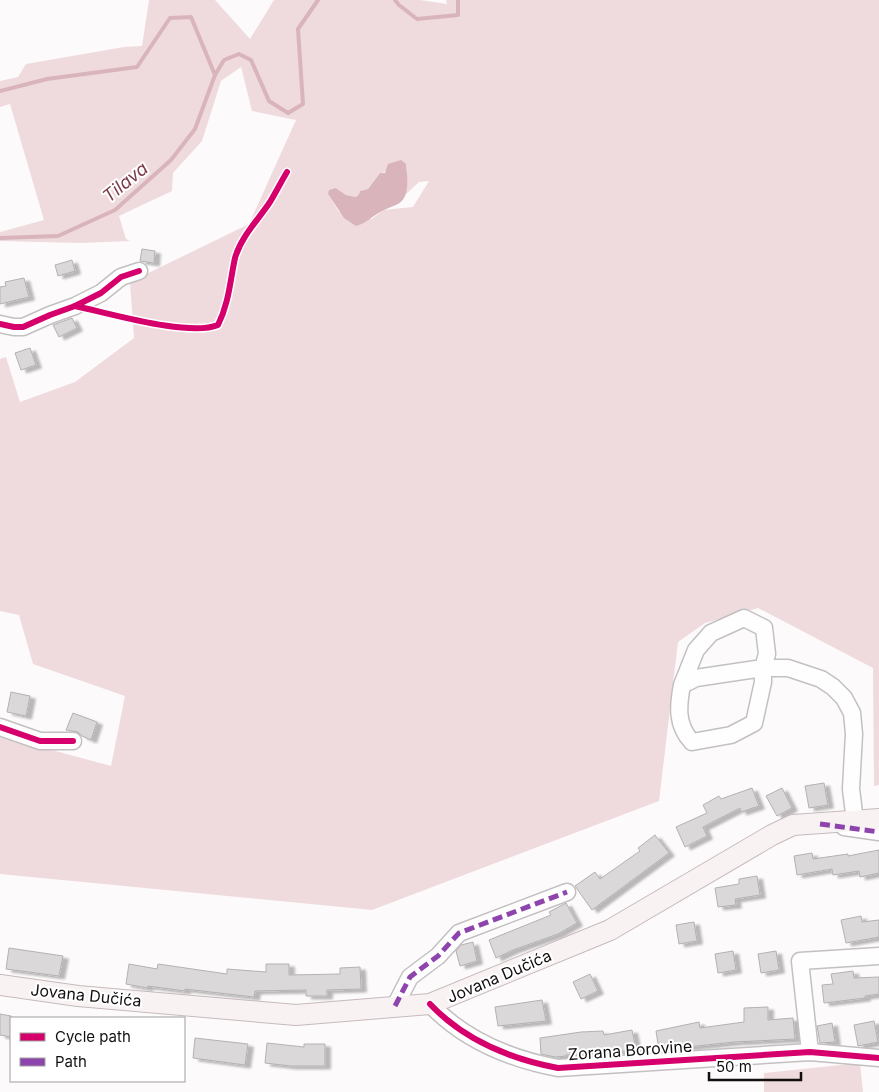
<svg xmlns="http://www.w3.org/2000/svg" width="879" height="1092" viewBox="0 0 879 1092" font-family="Inter,sans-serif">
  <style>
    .green { fill: #efdbde; fill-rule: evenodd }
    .water { fill: #d9b5bb }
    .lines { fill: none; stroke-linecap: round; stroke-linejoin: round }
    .stream { stroke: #d9b5bb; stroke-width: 4 }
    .building { fill: #dbd8d9; stroke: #b4b1b2; filter: url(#shadow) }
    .minor-casing { stroke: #c3c0c1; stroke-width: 19 }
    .major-casing { stroke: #c6babc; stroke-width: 22 }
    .minor { stroke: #fffefe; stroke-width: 16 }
    .major { stroke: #f9f2f3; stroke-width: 20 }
    .quiet { stroke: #8e44ad; stroke-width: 5; stroke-dasharray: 10 5; stroke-linecap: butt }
    .cycleway-casing { stroke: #fff; stroke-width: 9 }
    .cycleway { stroke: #d6006c; stroke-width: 6 }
    .labels { text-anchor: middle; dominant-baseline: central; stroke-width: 4; stroke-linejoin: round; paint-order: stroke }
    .street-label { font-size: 16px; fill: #120f0f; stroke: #fff }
    .water-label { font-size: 18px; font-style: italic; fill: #7c3c4a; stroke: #fff }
  </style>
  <defs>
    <filter id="shadow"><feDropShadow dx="5.5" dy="3" stdDeviation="1" flood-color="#0004"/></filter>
  </defs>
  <rect width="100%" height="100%" fill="#fdfafb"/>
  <g class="green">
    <path d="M 149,0 L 215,0 L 250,39 L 274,0 L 420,0 L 447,4 L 446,0 L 879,0 L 879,785 L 874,786 L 873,668 L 758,608 L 705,623 L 678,642 L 659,801 L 372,910 L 0,874 L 0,736 L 111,766 L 125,696 L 33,664 L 19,615 L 0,611 L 0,359 L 6,357 L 20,402 L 75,382 L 134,338 L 130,282 L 249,224 L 296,120 L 252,111 L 241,67 L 221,81 L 202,141 L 173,173 L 172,191 L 119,216 L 126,239 L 130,241 L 80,243 L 0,241 L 0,232 L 44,220 L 10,104 L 0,107 L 0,81 L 18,77 L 26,64 L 124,47 L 142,46 ZM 406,164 L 407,181 L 404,196 L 419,182 L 429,181 L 413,207 L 383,210 L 372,219 L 339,212 L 328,194 L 336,188 L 346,195 L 356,197 L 359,194 L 360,191 L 368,189 L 379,174 Z"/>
    <path d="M 860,1063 L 863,1092 L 764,1092 L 764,1073 Z"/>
  </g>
  <path class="water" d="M 401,160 L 406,164 C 407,176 411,197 398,204 C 392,207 385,209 380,212 C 371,217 367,223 356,226 L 344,218 L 328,194 L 329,190 L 336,188 L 346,195 L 356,197 L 359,194 L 360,191 L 368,189 L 380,173 L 385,173 L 388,164 Z"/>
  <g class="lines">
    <g class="stream">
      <path d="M 395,0 L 399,5 L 417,19 L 458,15 L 458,0"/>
      <path d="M 0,91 L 47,79 L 137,67 L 170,18 L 191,17 L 215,75 L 224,60 L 239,54 L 251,60 L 269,101 L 288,113 L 303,104 L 298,29 L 318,0"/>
      <path d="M 0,238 L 58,236 L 115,210 L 171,160 L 195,129 L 215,75"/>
    </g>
  </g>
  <g class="building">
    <path d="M 142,249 L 155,251 L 154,263 L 140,261 Z"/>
    <path d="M 72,260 L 75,271 L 58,276 L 55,265 Z"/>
    <path d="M 24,278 L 29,297 L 0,304 L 0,287 L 6,286 L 5,282 Z"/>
    <path d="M 72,318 L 77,328 L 59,337 L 53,325 Z"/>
    <path d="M 30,348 L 36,365 L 21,370 L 15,353 Z"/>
    <path d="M 11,692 L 30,696 L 26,716 L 7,712 Z"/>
    <path d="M 73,713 L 97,722 L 91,740 L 82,736 L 78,732 L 66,730 Z"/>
    <path d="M 824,783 L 828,805 L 809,808 L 805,786 Z"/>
    <path d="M 752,788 L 759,806 L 741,812 L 740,808 L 703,827 L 707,836 L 685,847 L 676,827 L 707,813 L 703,805 L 719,796 L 721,799 Z"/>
    <path d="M 782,788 L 792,808 L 777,816 L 766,796 Z"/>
    <path d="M 655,835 L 669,853 L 592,910 L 575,886 L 595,872 L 600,879 L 640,851 L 638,848 Z"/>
    <path d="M 879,850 L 879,873 L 860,877 L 859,871 L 833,875 L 832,869 L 797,875 L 794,856 L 812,853 L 813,859 L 848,854 L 848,856 Z"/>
    <path d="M 757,876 L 760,895 L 735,899 L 736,905 L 718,907 L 715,888 L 739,884 L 739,879 Z"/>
    <path d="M 566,903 L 577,923 L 558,934 L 513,950 L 496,958 L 489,940 L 551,915 L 549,912 Z"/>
    <path d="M 861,916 L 862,922 L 879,920 L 879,937 L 846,943 L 841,920 Z"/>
    <path d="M 694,922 L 697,941 L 679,944 L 676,925 Z"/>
    <path d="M 473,942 L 477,961 L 460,966 L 456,951 L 461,945 Z"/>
    <path d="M 9,948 L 63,956 L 59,976 L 6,969 Z"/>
    <path d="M 733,951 L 736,970 L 718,973 L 715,954 Z"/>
    <path d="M 776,951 L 779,970 L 761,973 L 758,954 Z"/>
    <path d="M 129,964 L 157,969 L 158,964 L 227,974 L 227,969 L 266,972 L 266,964 L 289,964 L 289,975 L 340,974 L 340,968 L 360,967 L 361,989 L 327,990 L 327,996 L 306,996 L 306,990 L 255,991 L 254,997 L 185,989 L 185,991 L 148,986 L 147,988 L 126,984 Z"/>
    <path d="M 853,971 L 854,978 L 879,977 L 879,994 L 865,996 L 865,998 L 824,1003 L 822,985 L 833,984 L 831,974 Z"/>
    <path d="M 590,974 L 598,991 L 581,999 L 573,982 Z"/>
    <path d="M 542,1000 L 546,1021 L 498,1026 L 495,1007 Z"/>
    <path d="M 768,1007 L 768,1020 L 793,1018 L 795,1039 L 734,1042 L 659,1050 L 656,1031 L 699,1022 L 700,1028 L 744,1022 L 744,1008 Z"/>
    <path d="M 0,1014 L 11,1016 L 11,1037 L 0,1035 Z"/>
    <path d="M 874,1021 L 878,1042 L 858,1046 L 854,1025 Z"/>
    <path d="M 832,1023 L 835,1042 L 820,1043 L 817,1026 Z"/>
    <path d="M 632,1030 L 636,1049 L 618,1052 L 617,1050 L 566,1055 L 566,1056 L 555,1057 L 541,1054 L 540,1038 L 581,1032 L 603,1031 L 604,1035 Z"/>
    <path d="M 195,1038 L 248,1044 L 245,1065 L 193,1058 Z"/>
    <path d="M 267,1043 L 304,1047 L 304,1044 L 325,1044 L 325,1066 L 291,1066 L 265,1063 Z"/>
  </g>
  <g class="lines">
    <g class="minor-casing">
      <g id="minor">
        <path d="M 0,324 L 14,327 L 23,327 L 50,315 L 75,306 L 101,293 L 121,277 L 139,271"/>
        <path d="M 682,685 L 696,650 L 711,633 L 744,618 L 764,628 L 767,654 L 763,668 L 763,682 L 754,723 L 731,735 L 692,742 C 676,725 678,706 682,685 L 696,678 L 763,668 L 788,668 L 821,679 L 833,687 L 844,698 L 852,713 L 854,734 L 851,789 L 855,821"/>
        <path d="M 0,727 L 40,741 L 73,741"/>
        <path d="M 844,827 L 879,832"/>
        <path d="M 430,1004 C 464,1040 511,1059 558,1068 L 810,1052 L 879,1058"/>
        <path d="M 395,1006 L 410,977 L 438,956 L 459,933 L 567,892"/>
        <path d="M 810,1052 L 800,961 L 879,956"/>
      </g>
    </g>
    <g class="major-casing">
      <path id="major" d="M 0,985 L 78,996 L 296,1015 L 430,1004 L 610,930 L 772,835 L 793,825 L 879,819"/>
    </g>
    <use href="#minor" class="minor"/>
    <use href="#major" class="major"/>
    <g class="quiet">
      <path d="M 820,824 L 879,832"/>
      <path d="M 395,1006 L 410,977 L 438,956 L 459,933 L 567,892"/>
    </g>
    <g class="cycleway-casing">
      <g id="cycleway">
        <path d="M 75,306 C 109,313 189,337 218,325 C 229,303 230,281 235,258 C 241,237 258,220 270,202 C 276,192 281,182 287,172"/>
        <path d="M 0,324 L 14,327 L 23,327 L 50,315 L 75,306 L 101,293 L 121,277 L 139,271"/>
        <path d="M 0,727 L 40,741 L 73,741"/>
        <path d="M 430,1004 C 464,1040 511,1059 558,1068 L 810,1052 L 879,1058"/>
      </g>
    </g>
    <use href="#cycleway" class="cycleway"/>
  </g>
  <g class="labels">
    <g class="street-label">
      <text transform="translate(499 976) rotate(-23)">Jovana Dučića</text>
      <text transform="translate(86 995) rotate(6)">Jovana Dučića</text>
      <text transform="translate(630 1050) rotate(-4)">Zorana Borovine</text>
    </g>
    <g class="water-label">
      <text transform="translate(125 182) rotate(-39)">Tilava</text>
    </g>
  </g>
  <rect x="10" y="1017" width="175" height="65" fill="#ffffff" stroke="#a09f9f"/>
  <rect x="20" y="1033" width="25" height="8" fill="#d6006c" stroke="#a09f9f"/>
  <text x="55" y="1042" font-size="15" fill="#120f0f">Cycle path</text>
  <rect x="20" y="1058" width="25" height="8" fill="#8e44ad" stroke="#a09f9f"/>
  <text x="55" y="1067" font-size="15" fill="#120f0f">Path</text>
  <path d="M709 1072v8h92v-8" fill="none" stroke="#120f0f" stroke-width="2.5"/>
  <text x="716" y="1072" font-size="15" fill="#120f0f" stroke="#ffffff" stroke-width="4" paint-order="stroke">50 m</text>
</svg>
